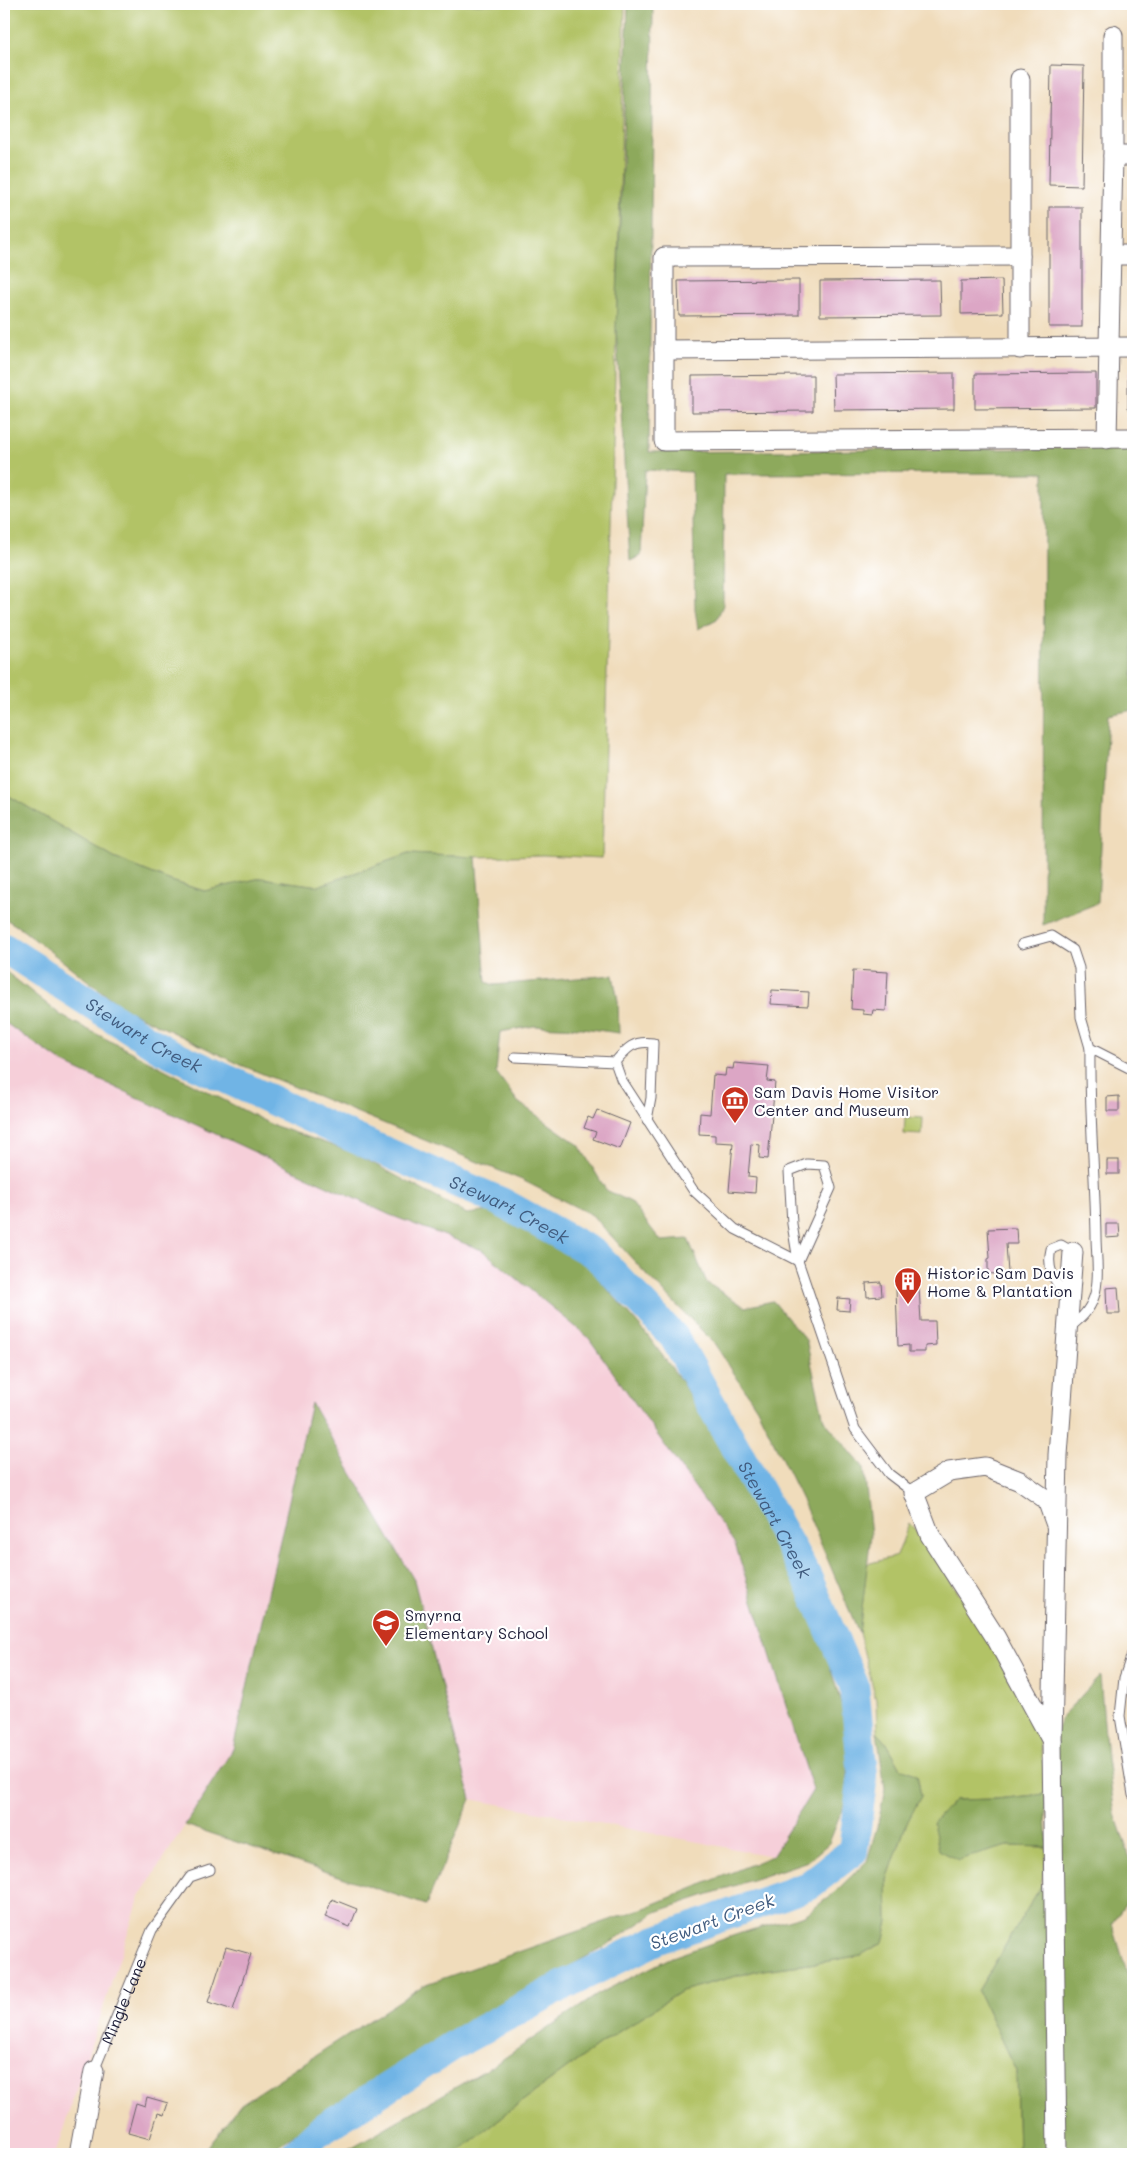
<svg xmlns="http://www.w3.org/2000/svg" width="1137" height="2158" viewBox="0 0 1137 2158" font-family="Mali,sans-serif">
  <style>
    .built { fill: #f6cfd9 }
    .green { fill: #b2c366; stroke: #6a7250 }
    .forest { fill: #8da95b; stroke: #58664b }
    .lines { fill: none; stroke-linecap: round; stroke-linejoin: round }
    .river { stroke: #6fb4e5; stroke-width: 30 }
    .building { fill: #dca6c5 }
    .lane-casing { stroke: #6a6368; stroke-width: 11 }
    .street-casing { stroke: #6a6368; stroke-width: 21 }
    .lane { stroke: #fff; stroke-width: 9 }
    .street { stroke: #fff; stroke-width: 19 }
    .labels { text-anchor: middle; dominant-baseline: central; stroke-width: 4.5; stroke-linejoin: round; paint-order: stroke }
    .poi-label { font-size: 16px; fill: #22223b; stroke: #fff; text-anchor: start }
    .street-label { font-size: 16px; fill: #22223b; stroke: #fff }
    .water-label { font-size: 18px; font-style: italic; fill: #415c7f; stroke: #fff }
  </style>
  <rect width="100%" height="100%" fill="#fff"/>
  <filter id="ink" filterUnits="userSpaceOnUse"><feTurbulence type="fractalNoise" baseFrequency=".02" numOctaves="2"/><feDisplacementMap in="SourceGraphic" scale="10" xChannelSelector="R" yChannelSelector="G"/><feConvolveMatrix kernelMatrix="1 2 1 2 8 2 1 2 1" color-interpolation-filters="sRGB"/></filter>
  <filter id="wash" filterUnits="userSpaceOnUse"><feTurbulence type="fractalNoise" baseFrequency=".0096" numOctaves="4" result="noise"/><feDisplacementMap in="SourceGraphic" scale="20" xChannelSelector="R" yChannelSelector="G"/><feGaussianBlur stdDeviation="1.12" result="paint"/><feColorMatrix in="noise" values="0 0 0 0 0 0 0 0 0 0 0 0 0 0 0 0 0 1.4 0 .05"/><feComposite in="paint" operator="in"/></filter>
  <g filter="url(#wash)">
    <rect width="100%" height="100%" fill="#f0dcbb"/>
    <path class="built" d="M 4,1022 L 63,1063 L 390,1215 L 483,1250 L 588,1337 L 735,1544 L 814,1790 L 772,1856 L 471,1799 L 233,1750 L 140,1896 L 55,2154 L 4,2154 Z"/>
    <g class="green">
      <path d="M 4,4 L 625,4 L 602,858 L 543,855 L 476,857 L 408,854 L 318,886 L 261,878 L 205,891 L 171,881 L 114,858 L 4,793 Z"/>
      <path d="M 905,1117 L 923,1118 L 922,1135 L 904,1134 Z"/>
      <path d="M 909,1523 L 923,1538 L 974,1616 L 1038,1730 L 1044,1770 L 1045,1794 L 996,1799 L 954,1800 L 985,1852 L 1008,1846 L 1048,1847 L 1041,1886 L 978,1991 L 1016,2071 L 1018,2154 L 455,2154 L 513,2108 L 600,2044 L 681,1991 L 755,1971 L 824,1962 L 861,1955 L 883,1942 L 888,1922 L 887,1880 L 907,1822 L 921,1796 L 917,1775 L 901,1768 L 886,1742 L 877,1732 L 876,1700 L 859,1633 L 867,1564 L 897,1556 Z"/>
    </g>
    <g class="forest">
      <path d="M 628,4 L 653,4 L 649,452 L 1133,448 L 1133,710 L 1108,715 L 1098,903 L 1043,925 L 1044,473 L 724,474 L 723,605 L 717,619 L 698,629 L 695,609 L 692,472 L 645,470 L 641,556 L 630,561 L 616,328 Z"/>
      <path d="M 4,793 L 114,858 L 171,881 L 204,891 L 261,878 L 318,886 L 408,854 L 476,857 L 486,982 L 494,985 L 613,975 L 618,1001 L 619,1033 L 582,1028 L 534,1026 L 500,1032 L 496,1072 L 518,1102 L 579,1145 L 606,1190 L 631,1202 L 661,1241 L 688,1239 L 707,1283 L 745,1307 L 773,1301 L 806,1340 L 824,1420 L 864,1468 L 871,1535 L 859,1633 L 803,1502 L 757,1408 L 714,1343 L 647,1275 L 592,1215 L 522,1180 L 241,1065 L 123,1008 L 20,928 L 4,918 Z"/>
      <path d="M 4,970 L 62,1016 L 270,1124 L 354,1153 L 467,1214 L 499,1210 L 515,1223 L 579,1256 L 644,1331 L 680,1379 L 742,1485 L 794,1567 L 823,1643 L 848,1727 L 847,1798 L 829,1843 L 808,1861 L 656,1912 L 615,1940 L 342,2100 L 266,2154 L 203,2154 L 241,2104 L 424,1985 L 647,1907 L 772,1856 L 813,1790 L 735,1544 L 588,1337 L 482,1250 L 390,1215 L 63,1063 L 4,1022 Z"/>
      <path d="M 311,1403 L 414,1580 L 471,1799 L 426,1905 L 185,1825 L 233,1749 Z"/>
      <path d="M 1100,1676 L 1107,1758 L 1115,1814 L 1133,1867 L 1133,1894 L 1112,1923 L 1133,1992 L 1133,2154 L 1018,2154 L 1016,2071 L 978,1991 L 1041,1886 L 1057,1870 L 1052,1741 L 1063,1715 Z"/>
      <path d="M 877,1732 L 886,1742 L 901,1768 L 917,1775 L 921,1796 L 906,1825 L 887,1880 L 888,1922 L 883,1942 L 861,1955 L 824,1962 L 755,1971 L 681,1991 L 600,2044 L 513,2108 L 455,2154 L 340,2154 L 494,2065 L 600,1993 L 672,1957 L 744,1932 L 805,1915 L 834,1893 L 867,1861 L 878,1823 L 885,1789 Z"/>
      <path d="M 1045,1794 L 1048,1847 L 1008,1846 L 958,1860 L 939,1850 L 933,1823 L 954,1800 L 996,1799 Z"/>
    </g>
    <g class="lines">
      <path class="river" id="s1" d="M 4,948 L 162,1049 L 338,1131 L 501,1202 L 595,1254 L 674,1337 L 807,1577 L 854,1685 L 863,1775 L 853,1851 L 808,1886 L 657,1940 L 564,1985 L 459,2042 L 319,2131 L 295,2154"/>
    </g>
    <g id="blocks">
      <g class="building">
        <path d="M 1051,65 L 1084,66 L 1082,186 L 1049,185 Z"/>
        <path d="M 1129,186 L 1133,186 L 1133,219 L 1130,219 Z"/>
        <rect x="1049" y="207" width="33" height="120"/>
        <path d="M 799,280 L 799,315 L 679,316 L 678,281 Z"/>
        <path d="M 940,280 L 941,315 L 820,316 L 820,281 Z"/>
        <path d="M 1002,280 L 1003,313 L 961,314 L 961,281 Z"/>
        <rect x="1130" y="281" width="3" height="33"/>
        <path d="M 954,373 L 954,409 L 834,410 L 833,374 Z"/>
        <path d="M 1096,373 L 1096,408 L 975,409 L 975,374 Z"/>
        <rect x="1128" y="373" width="5" height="36"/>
        <path d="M 813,375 L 813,411 L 692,412 L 692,376 Z"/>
        <path d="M 853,970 L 888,972 L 886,1011 L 873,1010 L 872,1015 L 863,1014 L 863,1010 L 851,1009 Z"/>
        <path d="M 772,990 L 809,992 L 808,1006 L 771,1004 Z"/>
        <path d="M 734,1063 L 769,1066 L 767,1081 L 775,1082 L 768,1159 L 759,1158 L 760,1145 L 751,1144 L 748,1177 L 756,1178 L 755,1193 L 729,1191 L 733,1143 L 715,1142 L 715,1135 L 699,1134 L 700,1113 L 710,1114 L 713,1075 L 725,1076 L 726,1068 L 733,1069 Z"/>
        <path d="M 1119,1096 L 1119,1111 L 1107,1111 L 1107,1097 Z"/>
        <path d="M 597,1110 L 630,1123 L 620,1149 L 593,1139 L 596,1132 L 584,1128 L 588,1117 L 593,1119 Z"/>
        <rect x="1107" y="1160" width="12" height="14"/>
        <path d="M 1106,1224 L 1119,1224 L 1120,1237 L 1106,1238 Z"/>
        <path d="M 1016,1228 L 1017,1244 L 1006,1244 L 1008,1273 L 988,1274 L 988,1259 L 990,1258 L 988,1229 Z"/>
        <path d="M 881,1282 L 882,1296 L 867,1297 L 866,1283 Z"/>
        <path d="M 1118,1287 L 1120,1314 L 1107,1314 L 1106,1288 Z"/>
        <path d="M 919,1288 L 921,1321 L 935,1321 L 936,1345 L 925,1346 L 925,1352 L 909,1352 L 909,1345 L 898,1346 L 896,1289 Z"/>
        <path d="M 838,1298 L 850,1299 L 849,1311 L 837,1310 Z"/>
        <path d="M 332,1899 L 357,1909 L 350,1927 L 325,1917 Z"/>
        <path d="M 226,1947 L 251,1954 L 233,2010 L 208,2002 Z"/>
        <path d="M 147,2097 L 168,2103 L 164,2115 L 158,2113 L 150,2139 L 128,2133 L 136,2103 L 145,2106 Z"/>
      </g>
    </g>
  </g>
  <g filter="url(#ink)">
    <use href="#blocks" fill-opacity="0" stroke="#6a6368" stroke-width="1"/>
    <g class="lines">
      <g class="lane-casing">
        <g id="lane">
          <path d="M 1022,944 L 1051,936 L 1073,950 L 1079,968 L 1081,1017 L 1090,1048 L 1133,1070"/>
          <path d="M 515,1057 L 615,1062 L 621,1079 L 693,1190 L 735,1229 L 798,1261"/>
          <path d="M 615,1062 C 627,1048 634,1040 653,1043 L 651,1098 L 647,1120"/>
          <path d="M 798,1261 L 831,1188 L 824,1165 L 807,1164 L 789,1171 L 792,1224 L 798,1261 L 855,1429 L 889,1474 L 914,1493"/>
          <path d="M 1067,1299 C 1055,1281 1046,1270 1051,1249 L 1061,1245 L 1073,1252"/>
          <path d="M 1068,1329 C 1080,1319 1089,1312 1094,1297 C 1100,1279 1096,1254 1096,1236 C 1095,1173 1089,1111 1090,1048"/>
          <path d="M 1133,1651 L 1124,1678 L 1120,1716 L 1133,1795"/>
          <path id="s2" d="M 94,2071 L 152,1930 L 190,1877 L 210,1870"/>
        </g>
      </g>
      <g class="street-casing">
        <g id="street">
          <path d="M 1020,79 L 1020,349"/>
          <path d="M 1113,156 L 1113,35"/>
          <path d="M 1111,255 L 1133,255"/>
          <path d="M 1020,256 L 664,257 L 664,441 L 1133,438"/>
          <path d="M 664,350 L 1133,347"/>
          <path d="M 1107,439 L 1113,156 L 1133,156"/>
          <path d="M 1056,1525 L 1047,1500 L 1020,1481 L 985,1467 L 949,1472 L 914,1493 L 930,1535 L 996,1638 L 1052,1741 L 1058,1455 L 1073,1252"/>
          <path d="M 1052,1741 L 1057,2154"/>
          <path d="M 79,2154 L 94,2071"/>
        </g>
      </g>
      <use href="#lane" class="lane"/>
      <use href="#street" class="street"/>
    </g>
  </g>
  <defs>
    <g id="museum-pin" transform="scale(1.4375)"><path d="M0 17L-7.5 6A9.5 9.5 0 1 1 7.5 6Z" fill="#c8321e" stroke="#fff"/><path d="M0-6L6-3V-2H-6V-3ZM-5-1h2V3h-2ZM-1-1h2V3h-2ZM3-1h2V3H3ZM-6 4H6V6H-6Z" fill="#fff"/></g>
    <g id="building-pin" transform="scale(1.4375)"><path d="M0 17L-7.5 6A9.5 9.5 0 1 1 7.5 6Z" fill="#c8321e" stroke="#fff"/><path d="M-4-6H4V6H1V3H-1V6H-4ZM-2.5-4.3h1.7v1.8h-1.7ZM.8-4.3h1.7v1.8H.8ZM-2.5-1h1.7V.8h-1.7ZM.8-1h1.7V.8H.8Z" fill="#fff"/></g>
    <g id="school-pin" transform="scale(1.4375)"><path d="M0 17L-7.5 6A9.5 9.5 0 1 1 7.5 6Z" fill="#c8321e" stroke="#fff"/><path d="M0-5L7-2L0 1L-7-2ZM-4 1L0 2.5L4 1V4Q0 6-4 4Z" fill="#fff"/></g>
  </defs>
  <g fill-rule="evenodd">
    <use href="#museum-pin" x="735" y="1100"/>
    <use href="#building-pin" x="908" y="1281"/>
    <use href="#school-pin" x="386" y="1623"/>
  </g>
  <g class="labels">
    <g class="poi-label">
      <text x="754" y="1091">Sam Davis Home Visitor<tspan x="754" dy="18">Center and Museum</tspan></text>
      <text x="927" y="1272">Historic Sam Davis<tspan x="927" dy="18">Home &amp; Plantation</tspan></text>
      <text x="405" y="1614">Smyrna<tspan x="405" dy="18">Elementary School</tspan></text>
    </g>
    <g class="street-label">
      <text stroke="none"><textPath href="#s2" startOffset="76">Mingle Lane</textPath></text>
    </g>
    <g class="water-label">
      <text stroke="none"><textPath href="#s1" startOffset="165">Stewart Creek</textPath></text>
      <text stroke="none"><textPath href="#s1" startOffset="570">Stewart Creek</textPath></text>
      <text stroke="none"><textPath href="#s1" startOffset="990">Stewart Creek</textPath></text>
      <text transform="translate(712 1921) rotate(-20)">Stewart Creek</text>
    </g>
  </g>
  <rect width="1137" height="2158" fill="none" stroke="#fff" stroke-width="20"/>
</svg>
